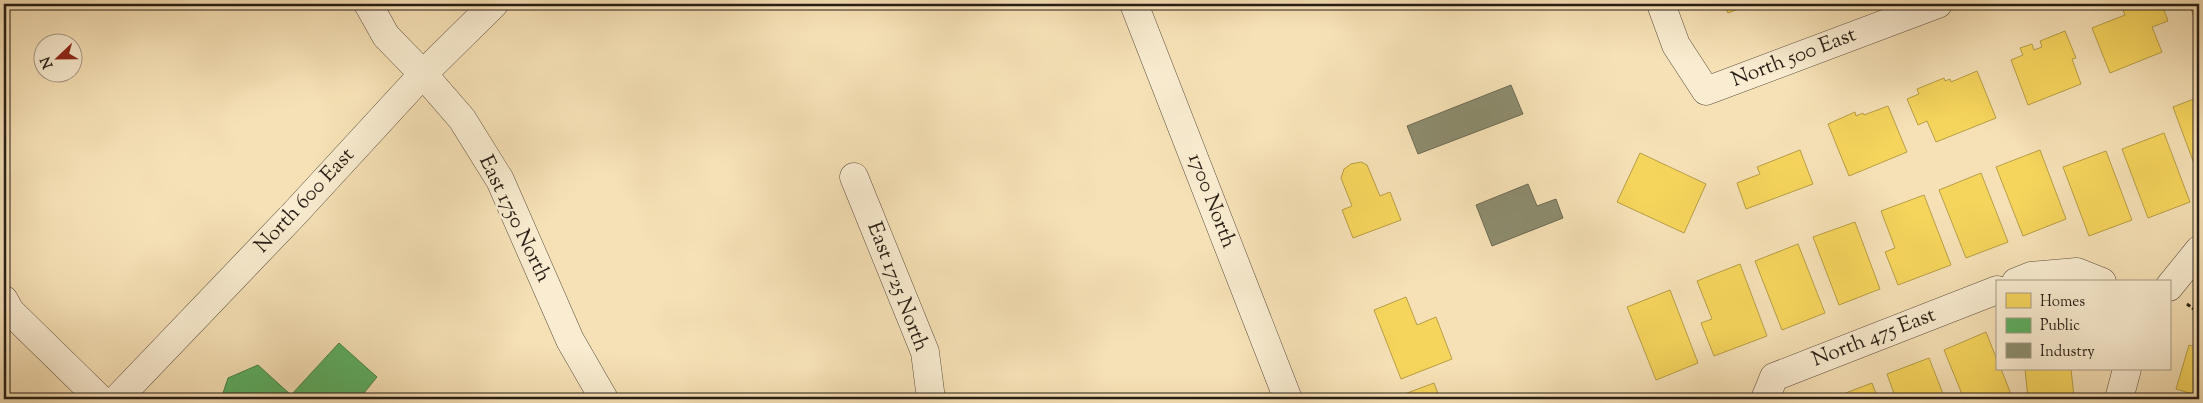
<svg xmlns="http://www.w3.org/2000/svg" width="2203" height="403" viewBox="0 0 2203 403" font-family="'Sorts Mill Goudy',serif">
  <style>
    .homes { fill: #f6d55c; stroke: #b89e46 }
    .public { fill: #5aae61; stroke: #4b824a }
    .industry { fill: #8c8c6e; stroke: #6e6b53 }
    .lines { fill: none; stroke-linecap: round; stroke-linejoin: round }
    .minor-casing { stroke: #5b4e3c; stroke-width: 29 }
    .path { stroke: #271d14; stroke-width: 3; stroke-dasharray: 4 2.5; stroke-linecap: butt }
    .minor { stroke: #f9ecd0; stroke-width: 28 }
    .labels { text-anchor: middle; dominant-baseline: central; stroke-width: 5; stroke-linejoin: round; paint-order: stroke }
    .street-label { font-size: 21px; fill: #271d14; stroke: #f9ecd0 }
  </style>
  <rect width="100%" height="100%" fill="#f6e1b6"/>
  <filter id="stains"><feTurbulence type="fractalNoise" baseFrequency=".004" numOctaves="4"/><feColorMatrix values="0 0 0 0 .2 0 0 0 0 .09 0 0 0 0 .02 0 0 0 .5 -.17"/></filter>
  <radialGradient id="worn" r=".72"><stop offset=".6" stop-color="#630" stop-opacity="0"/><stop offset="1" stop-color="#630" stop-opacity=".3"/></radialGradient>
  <g class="homes">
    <path d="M 1724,4 L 1752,4 L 1728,13 Z"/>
    <path d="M 2139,4 L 2162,4 L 2168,21 L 2152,27 L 2162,52 L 2110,73 L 2092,28 L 2125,15 L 2123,10 Z"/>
    <path d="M 2189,4 L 2199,4 L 2199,30 Z"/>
    <path d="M 2065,31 L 2076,58 L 2072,59 L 2081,84 L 2028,105 L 2011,60 L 2023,55 L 2020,48 L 2032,44 L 2034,50 L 2042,47 L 2040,41 Z"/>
    <path d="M 1977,71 L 1996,118 L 1936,142 L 1927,121 L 1918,125 L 1907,99 L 1919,94 L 1917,89 L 1944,78 L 1945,81 L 1950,79 L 1951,82 Z"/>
    <path d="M 2199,97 L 2199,177 L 2173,107 Z"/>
    <path d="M 1888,106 L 1907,152 L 1849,176 L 1828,124 L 1855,112 L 1856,116 L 1863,113 L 1864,115 Z"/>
    <path d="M 2164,133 L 2190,202 L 2148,218 L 2122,149 Z"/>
    <path d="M 1800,150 L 1813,184 L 1746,209 L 1737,183 L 1760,174 L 1757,167 Z"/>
    <path d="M 2040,150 L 2066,219 L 2023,236 L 1996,167 Z"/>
    <path d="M 2106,151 L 2132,220 L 2089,236 L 2063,167 Z"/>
    <path d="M 1640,153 L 1706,184 L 1684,233 L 1617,202 Z"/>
    <path d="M 1361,162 L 1367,165 L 1380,196 L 1390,192 L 1401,220 L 1353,238 L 1342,210 L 1352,206 L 1341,178 L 1344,169 L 1351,164 Z"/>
    <path d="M 1981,173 L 2008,242 L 1966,258 L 1939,190 Z"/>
    <path d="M 1924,195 L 1951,265 L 1898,285 L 1885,252 L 1895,248 L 1881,211 Z"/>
    <path d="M 1855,222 L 1880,289 L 1839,305 L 1813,237 Z"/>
    <path d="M 1798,244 L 1825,313 L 1782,330 L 1755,261 Z"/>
    <path d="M 1740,264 L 1767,336 L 1714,356 L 1701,323 L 1712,319 L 1697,281 Z"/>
    <path d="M 1670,290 L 1698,363 L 1656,380 L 1627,307 Z"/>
    <path d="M 1406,297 L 1417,325 L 1436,317 L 1452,359 L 1401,379 L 1374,310 Z"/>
    <path d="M 1986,332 L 1997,360 L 1997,369 L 2001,369 L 2013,399 L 1964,399 L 1944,350 Z"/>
    <path d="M 2189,345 L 2199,348 L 2199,396 L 2176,389 Z"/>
    <path d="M 1929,358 L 1945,399 L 1896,399 L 1887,374 Z"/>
    <path d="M 2025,369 L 2071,369 L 2074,397 L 2028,399 Z"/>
    <path d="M 1434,383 L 1440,399 L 1391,399 Z"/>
    <path d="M 1872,383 L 1878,399 L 1830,399 Z"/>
    <path d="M 1498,393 L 1501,399 L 1482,399 Z"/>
  </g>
  <path class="public" d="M 339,343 L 377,377 L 359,399 L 221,399 L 228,378 L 258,365 L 291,395 Z"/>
  <g class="industry">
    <path d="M 1511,85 L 1523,114 L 1418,154 L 1407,126 Z"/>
    <path d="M 1528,184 L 1537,206 L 1556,199 L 1563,218 L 1492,246 L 1476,205 Z"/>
  </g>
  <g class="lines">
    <g class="minor-casing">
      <g id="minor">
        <path d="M 368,4 L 386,36 L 423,74 L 462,119 L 500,180 L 570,340 L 604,399"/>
        <path d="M 1134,4 L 1288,399"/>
        <path d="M 1661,4 L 1676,45 L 1706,91 L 1938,4"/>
        <path d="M 854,177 L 925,352 L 931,399"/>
        <path d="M 2016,282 L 2031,276 L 2077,272 L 2102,282"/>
        <path d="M 2169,287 L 2199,250"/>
        <path d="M 4,300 L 10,311 L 100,399"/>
        <path d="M 117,399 L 295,213 L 423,74 L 494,4"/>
        <path d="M 1765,399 L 1774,377 L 1997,290"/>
        <path d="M 2119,399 L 2127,369"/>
      </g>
    </g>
    <path class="path" d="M 2187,304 L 2199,313"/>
    <use href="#minor" class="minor"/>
  </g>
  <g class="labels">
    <g class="street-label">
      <text transform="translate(1794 58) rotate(-21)">North 500 East</text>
      <text transform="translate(305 201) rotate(-47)">North 600 East</text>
      <text transform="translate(1211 201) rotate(69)">1700 North</text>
      <text transform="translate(514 219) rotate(64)">East 1750 North</text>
      <text transform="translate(897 287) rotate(69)">East 1725 North</text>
      <text transform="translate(1874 338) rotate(-21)">North 475 East</text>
    </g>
  </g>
  <rect width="2203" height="403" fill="none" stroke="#f6e1b6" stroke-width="20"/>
  <rect x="5" y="5" width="2193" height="393" fill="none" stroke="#271d14" stroke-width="2.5"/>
  <rect x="10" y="10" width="2183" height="383" fill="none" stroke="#271d14"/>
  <rect x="1996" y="280" width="175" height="90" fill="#f9ecd0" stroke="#a59985"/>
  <rect x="2006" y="293" width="25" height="15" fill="#f6d55c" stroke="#a59985"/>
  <text x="2040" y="306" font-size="15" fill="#271d14">Homes</text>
  <rect x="2006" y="318" width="25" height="15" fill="#5aae61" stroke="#a59985"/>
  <text x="2040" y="330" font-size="15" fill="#271d14">Public</text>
  <rect x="2006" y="343" width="25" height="15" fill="#8c8c6e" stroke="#a59985"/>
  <text x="2040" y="356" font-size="15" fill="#271d14">Industry</text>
  <g transform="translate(58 58) rotate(248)"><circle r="24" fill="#f9ecd0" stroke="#a59985"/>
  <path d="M0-4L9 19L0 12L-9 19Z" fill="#8f2418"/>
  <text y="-8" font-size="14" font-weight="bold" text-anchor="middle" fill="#271d14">N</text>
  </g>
  <rect width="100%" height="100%" filter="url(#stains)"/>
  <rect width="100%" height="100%" fill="url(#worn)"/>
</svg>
